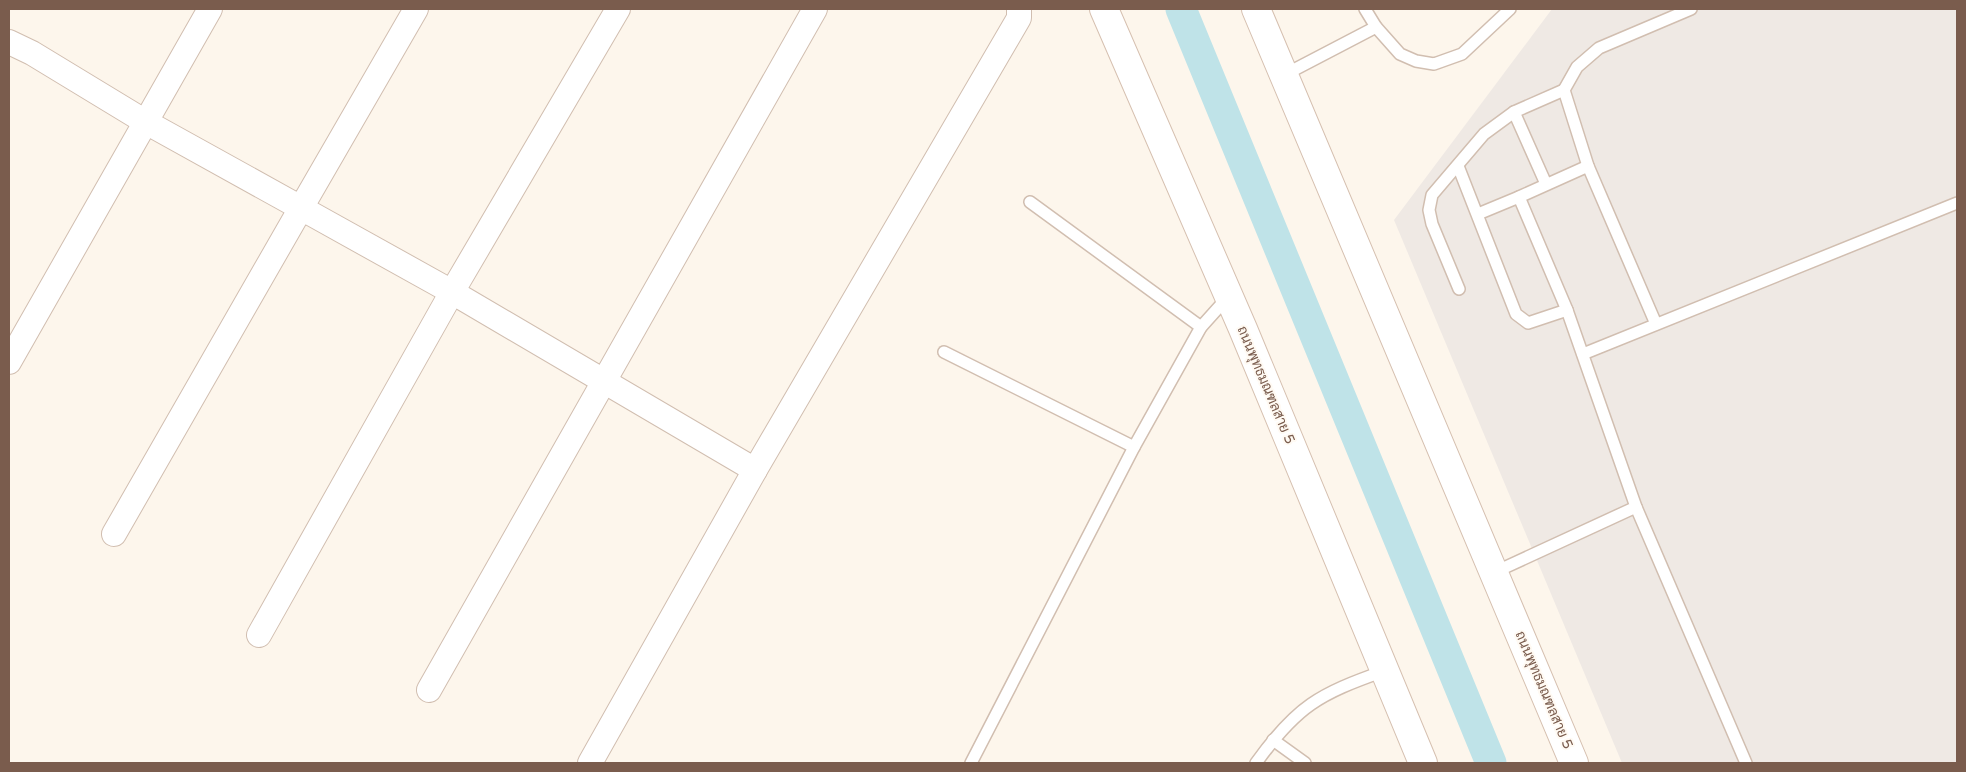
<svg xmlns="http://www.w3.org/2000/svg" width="1966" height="772" viewBox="0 0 1966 772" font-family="'Varela Round',Sarabun,sans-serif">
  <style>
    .industrial { fill: #efe9e4 }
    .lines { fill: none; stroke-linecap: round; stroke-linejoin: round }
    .canal { stroke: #bfe3e8; stroke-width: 31 }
    .service-casing { stroke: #d1beb0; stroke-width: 14 }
    .minor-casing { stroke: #d1beb0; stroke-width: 26 }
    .secondary-casing { stroke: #d6c0b0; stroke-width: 30 }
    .service { stroke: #fff; stroke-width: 11 }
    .minor { stroke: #fff; stroke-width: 24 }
    .secondary { stroke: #fff; stroke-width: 28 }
    .labels { text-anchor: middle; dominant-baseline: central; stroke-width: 4; stroke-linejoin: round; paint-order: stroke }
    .street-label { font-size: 14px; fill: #7a5c4d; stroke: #fffaf3 }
  </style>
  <rect width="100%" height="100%" fill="#fdf6ec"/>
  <path class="industrial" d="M 1552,9 L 1957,9 L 1957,763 L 1622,763 L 1394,220 Z"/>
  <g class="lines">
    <path class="canal" d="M 1181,9 L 1491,763"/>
    <g class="service-casing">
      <g id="service">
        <path d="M 1365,9 L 1376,27"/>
        <path d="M 1284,75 L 1376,27 L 1400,54 L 1416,61 L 1434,64 L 1462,54 L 1510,9"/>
        <path d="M 1514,112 L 1546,184"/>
        <path d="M 1458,166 L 1516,314 L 1528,323 L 1567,310"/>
        <path d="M 1030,202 L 1201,327"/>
        <path d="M 1478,214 L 1519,197"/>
        <path d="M 1459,289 L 1432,224 L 1429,210 L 1432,195 L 1484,134 L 1514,112 L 1564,90"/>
        <path d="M 1656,324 L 1588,166 L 1564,90 L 1577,67 L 1599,48 L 1691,9"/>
        <path d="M 944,352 L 1134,447"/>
        <path d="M 1583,354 L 1957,203"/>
        <path d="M 1636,507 L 1746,763"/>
        <path d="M 1495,572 L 1636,507 L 1567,310 L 1519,197 L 1588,166"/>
        <path d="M 1273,740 L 1305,763"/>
        <path d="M 971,763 L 1134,447 L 1201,327 L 1228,297"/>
        <path d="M 1256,763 C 1297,706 1319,694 1384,671"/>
      </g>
    </g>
    <g class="minor-casing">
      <g id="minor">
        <path d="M 9,42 L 32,53 L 144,121 L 301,208 L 416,9"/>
        <path d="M 9,362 L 210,9"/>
        <path d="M 114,534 L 301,208 L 452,292 L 755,470 L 1019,18 L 1019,9"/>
        <path d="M 259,635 L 452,292 L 618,9"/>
        <path d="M 429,690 L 815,9"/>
        <path d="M 590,763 L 755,470"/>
      </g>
    </g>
    <g class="secondary-casing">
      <g id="secondary">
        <path d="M 1104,9 L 1243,329 L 1423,763"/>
        <path d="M 1256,9 L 1574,763"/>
      </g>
    </g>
    <use href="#service" class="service"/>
    <use href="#minor" class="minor"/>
    <use href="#secondary" class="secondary"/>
  </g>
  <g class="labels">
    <g class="street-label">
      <text transform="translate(1266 385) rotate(67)">ถนนพุทธมณฑลสาย 5</text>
      <text transform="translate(1544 690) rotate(67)">ถนนพุทธมณฑลสาย 5</text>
    </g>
  </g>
  <rect width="1966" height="772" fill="none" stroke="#7a5c4d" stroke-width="20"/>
</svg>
